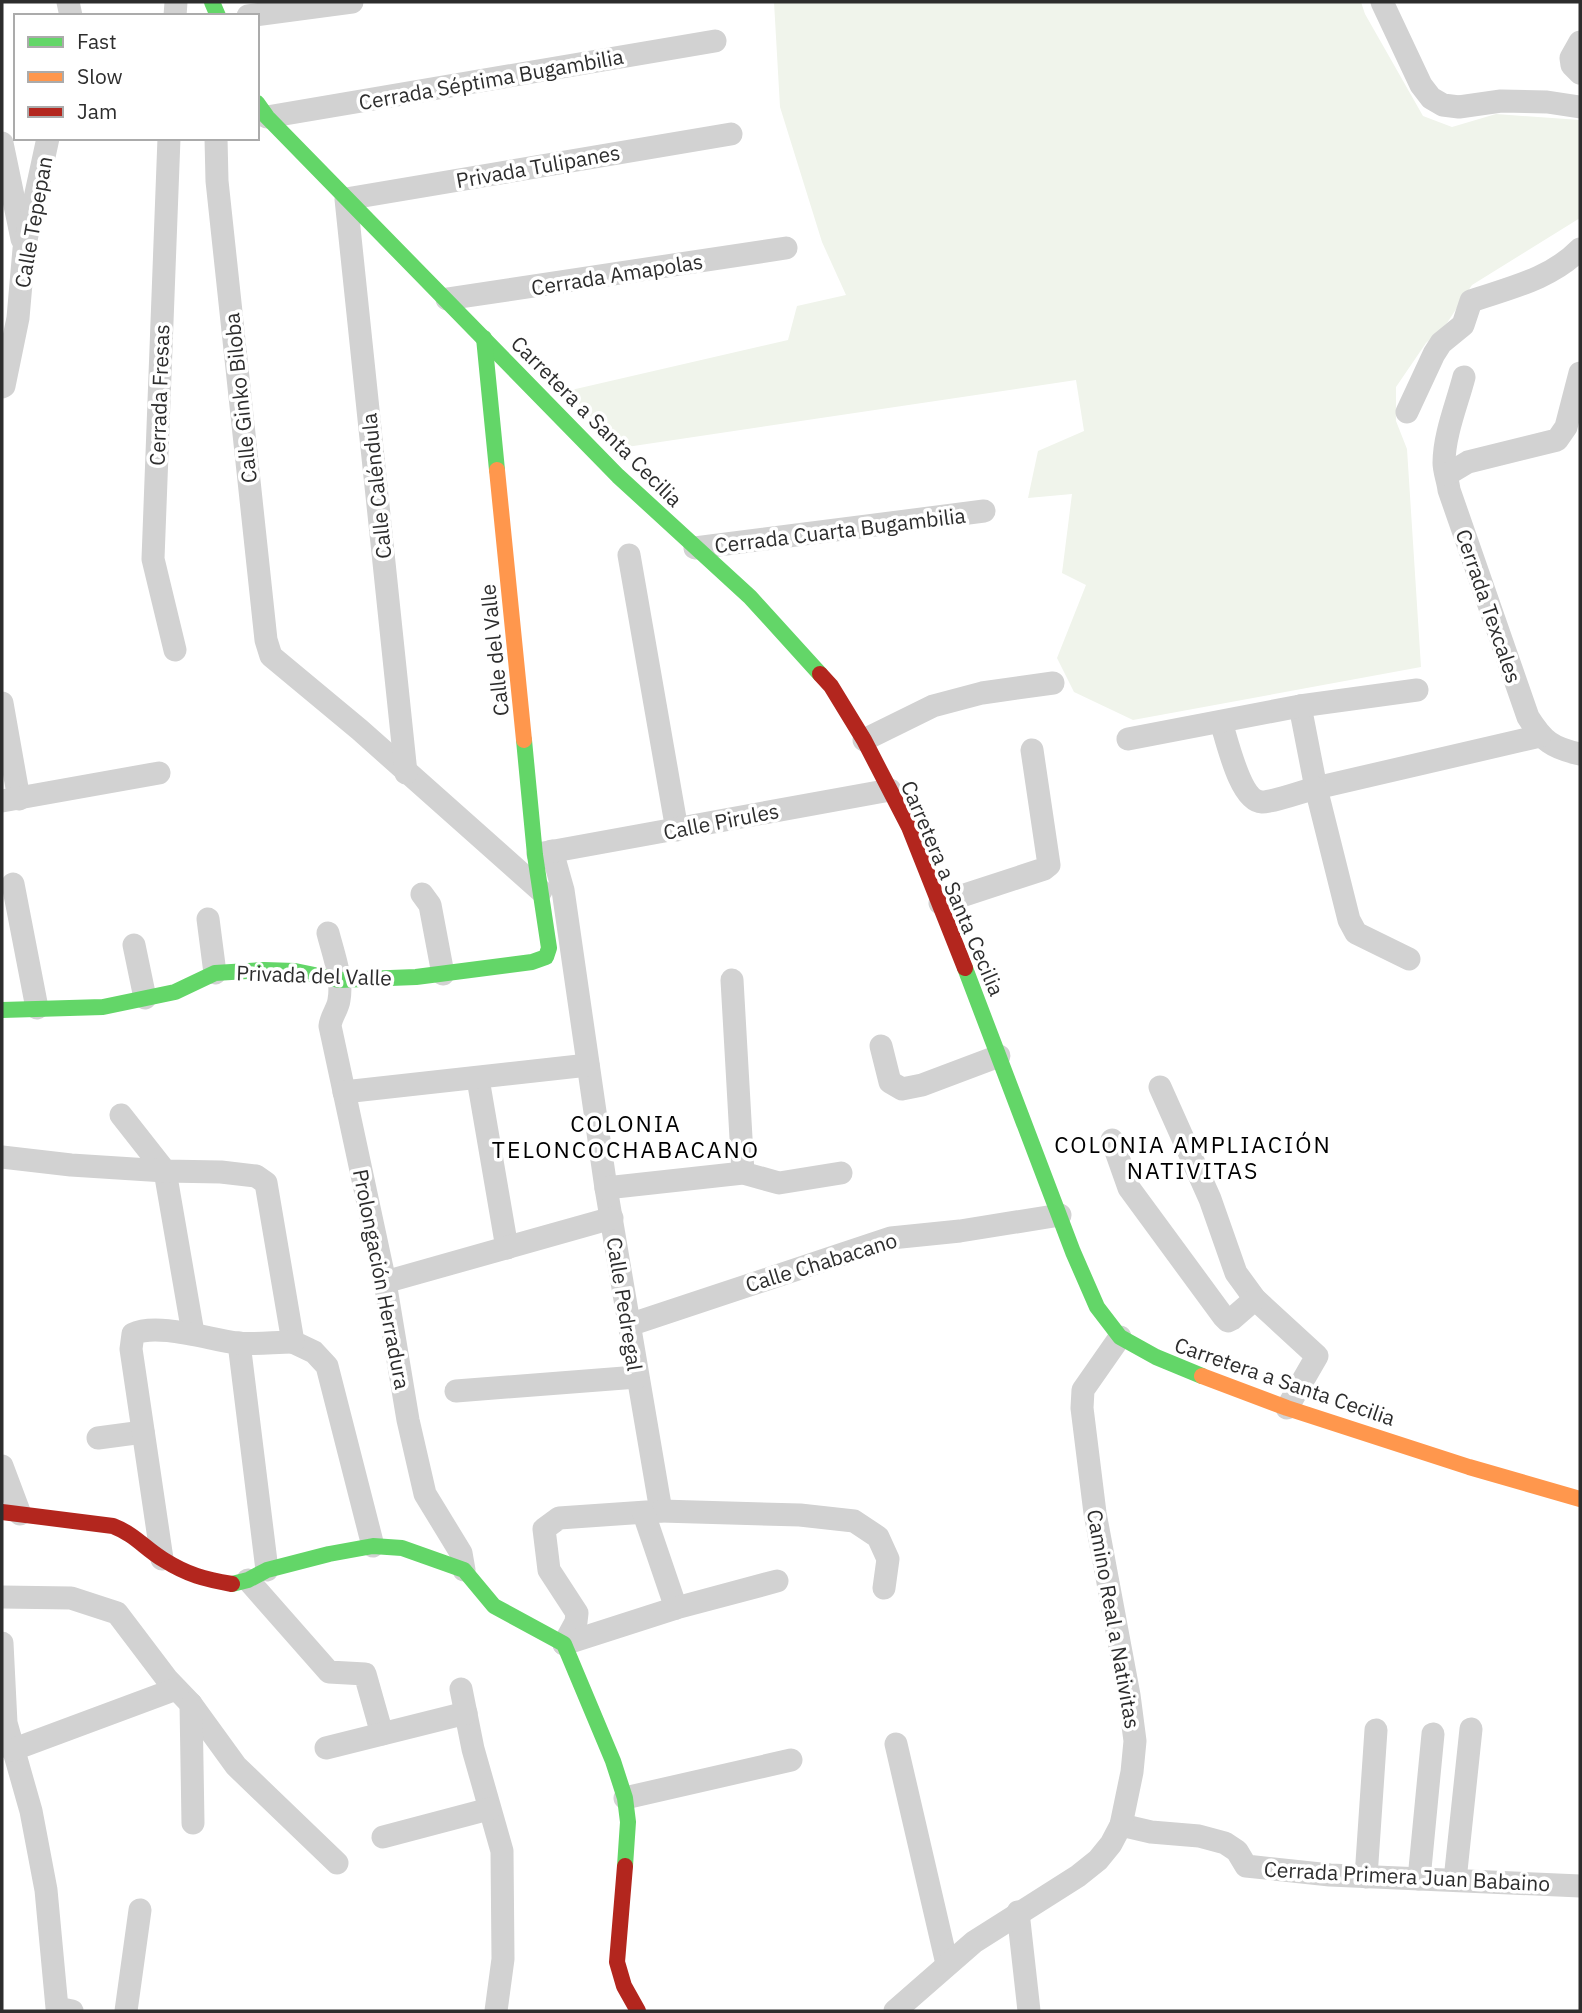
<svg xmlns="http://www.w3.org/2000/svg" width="1582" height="2013" viewBox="0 0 1582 2013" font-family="'IBM Plex Sans',sans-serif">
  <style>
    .green { fill: #f0f4eb }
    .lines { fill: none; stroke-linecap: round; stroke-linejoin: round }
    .street { stroke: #d2d2d2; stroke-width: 23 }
    .fast { stroke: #63d668; stroke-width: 16 }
    .slow { stroke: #ff974d; stroke-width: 16 }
    .jam { stroke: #b3261e; stroke-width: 16 }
    .labels { text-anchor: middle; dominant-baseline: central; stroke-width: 7; stroke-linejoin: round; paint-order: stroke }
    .street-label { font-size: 21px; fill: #2d2d2d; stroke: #fff }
    .neighbourhood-label { font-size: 23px; letter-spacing: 2px; fill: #000; stroke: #fff }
  </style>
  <rect width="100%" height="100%" fill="#fff"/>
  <path class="green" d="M 774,2 L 1361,2 L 1365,14 L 1423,116 L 1452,127 L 1496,114 L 1580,120 L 1580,218 L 1472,285 L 1447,323 L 1426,343 L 1396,387 L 1396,421 L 1407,449 L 1421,667 L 1133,720 L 1074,692 L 1057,658 L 1086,585 L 1062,573 L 1072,494 L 1028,498 L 1038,451 L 1084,431 L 1076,380 L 620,448 L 567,391 L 788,340 L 797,306 L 846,295 L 822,242 L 780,107 Z"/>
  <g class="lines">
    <g class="street">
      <path d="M 68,2 L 71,16"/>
      <path d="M 1382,2 L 1421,85 L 1431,98 L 1443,105 L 1459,107 L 1501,101 L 1547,102 L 1580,107"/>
      <path d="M 175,16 L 176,2"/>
      <path d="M 248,16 L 352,2"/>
      <path d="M 1580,42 L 1571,58 L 1572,65 L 1580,73"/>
      <path d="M 267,117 L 715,41"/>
      <path d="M 169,138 L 153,559 L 175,650"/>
      <path d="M 216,138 L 217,181 L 258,565 L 266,640 L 271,656 L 360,730 L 541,891"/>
      <path d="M 2,143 L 22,239"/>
      <path d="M 447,299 L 786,248"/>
      <path d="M 1464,377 C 1457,404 1444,435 1444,463 C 1444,471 1448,481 1449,490 L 1528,717 C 1543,741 1552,748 1580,754"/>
      <path d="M 2,387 L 4,386 L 18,318 L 24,249 L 48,138"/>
      <path d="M 1407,412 L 1434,354 L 1441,343 L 1463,325 L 1471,301 C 1509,288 1551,279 1580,249"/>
      <path d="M 1448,474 L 1468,462 L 1557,440 L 1566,427 L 1580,373"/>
      <path d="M 695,548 L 984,511"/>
      <path d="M 629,555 L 677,830"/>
      <path d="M 2,703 L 19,799"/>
      <path d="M 1300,706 L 1316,788 L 1540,736"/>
      <path d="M 1221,722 C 1227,740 1240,801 1262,802 C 1274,802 1303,791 1316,788 L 1349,920 L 1356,933 L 1409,959"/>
      <path d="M 1128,739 L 1300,706 L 1417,690"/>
      <path d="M 864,740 L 933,706 L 982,693 L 1053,683"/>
      <path d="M 406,773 L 346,199 L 731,134"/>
      <path d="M 2,801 L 159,773"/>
      <path d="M 552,851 L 563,890 L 606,1188 L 661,1511 L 559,1518 L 544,1529 L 549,1570 L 577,1613 L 576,1622 L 564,1644"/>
      <path d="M 538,854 L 890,790"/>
      <path d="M 13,884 L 37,1008"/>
      <path d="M 422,894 L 430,905 L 443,974"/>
      <path d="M 940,903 L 1044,869 L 1049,865 L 1032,750"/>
      <path d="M 208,919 L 215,973"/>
      <path d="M 328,933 C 333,953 343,979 339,1000 C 338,1009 331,1016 330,1026 L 385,1282 L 408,1420 L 425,1494 L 461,1553 L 464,1570"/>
      <path d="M 134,945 L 145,998"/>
      <path d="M 732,980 L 743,1173"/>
      <path d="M 881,1046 L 890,1082 L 902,1089 L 922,1085 L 999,1056"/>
      <path d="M 478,1079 L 507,1248"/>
      <path d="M 1160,1087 L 1210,1199 L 1236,1273 L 1255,1299 L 1317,1356 L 1287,1408"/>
      <path d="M 344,1092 L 588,1065"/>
      <path d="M 121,1115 L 165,1171 L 193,1333"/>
      <path d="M 1112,1140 L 1129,1188 L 1223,1316 L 1228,1321 L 1232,1319 L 1255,1299"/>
      <path d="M 2,1157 L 71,1165 L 165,1171 L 221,1172 L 256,1176 L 266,1183 L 293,1342 L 314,1352 L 327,1366 L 373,1546"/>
      <path d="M 606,1188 L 743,1173 L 779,1183 L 841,1173"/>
      <path d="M 385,1282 L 612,1218"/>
      <path d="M 629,1325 L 891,1238 L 960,1231 L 1060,1215"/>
      <path d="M 239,1343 L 267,1570"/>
      <path d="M 456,1391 L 637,1377"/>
      <path d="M 98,1438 L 143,1432"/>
      <path d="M 2,1466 L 20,1514"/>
      <path d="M 661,1511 L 800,1515 L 854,1521 L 878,1537 L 888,1559 L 884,1588"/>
      <path d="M 644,1514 L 676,1608"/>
      <path d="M 162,1559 L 131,1349 L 133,1334 C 157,1322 211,1340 237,1343 C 255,1345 275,1342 293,1342"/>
      <path d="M 248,1580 L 329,1672 L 365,1674 L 382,1734"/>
      <path d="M 2,1597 L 71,1598 L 117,1613 L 167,1679 L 191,1704 L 236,1766 L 337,1863"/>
      <path d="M 2,1643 L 6,1723 L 31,1811 L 46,1890 L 57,2008 L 72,2011"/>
      <path d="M 564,1644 L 676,1608 L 777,1581"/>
      <path d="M 461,1689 L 473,1749 L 502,1851 L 503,1959 L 496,2011"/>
      <path d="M 191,1704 L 193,1823"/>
      <path d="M 896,1744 L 947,1964"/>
      <path d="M 326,1748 L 466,1713"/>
      <path d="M 12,1750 L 176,1689"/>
      <path d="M 625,1798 L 791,1760"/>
      <path d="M 1121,1825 L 1151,1832 L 1199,1836 L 1225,1843 L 1237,1851 L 1246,1866 L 1330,1875 L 1580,1886"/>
      <path d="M 383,1837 L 489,1809"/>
      <path d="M 1366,1877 L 1376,1730"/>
      <path d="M 1419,1879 L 1433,1734"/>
      <path d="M 1455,1880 L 1471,1729"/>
      <path d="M 1018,1912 L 1029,2011"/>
      <path d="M 126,2011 L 140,1910"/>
      <path d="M 895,2011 L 974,1942 L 1078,1876 L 1098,1860 L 1111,1844 L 1121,1825 L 1132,1772 L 1135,1741 L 1129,1695 L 1095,1513 L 1082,1408 L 1083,1390 L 1120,1337"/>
    </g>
    <g class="fast">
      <path d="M 212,2 L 218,16"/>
      <path d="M 257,103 L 267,117 L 618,476 L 750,597 L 820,674"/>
      <path d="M 484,338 L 497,470"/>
      <path d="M 965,968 L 1073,1252 L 1097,1307 L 1120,1337 L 1156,1357 L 1202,1376"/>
      <path d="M 2,1010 L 103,1007 L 175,992 L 215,973 L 264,970 L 295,971 L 339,980 L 416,977 L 532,962 L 546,957 L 549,948 L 535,855 L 524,740"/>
      <path d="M 232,1584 L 248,1580 L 267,1570 L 329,1554 L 373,1546 L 402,1548 L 464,1570 L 494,1606 L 564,1644 L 613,1761 L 625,1798 L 628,1822 L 625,1866"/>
    </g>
    <g class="slow">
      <path d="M 497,470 L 524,740"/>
      <path d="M 1202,1376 L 1287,1408 L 1469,1467 L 1580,1499"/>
    </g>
    <g class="jam">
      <path d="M 820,674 L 831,686 L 864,740 L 909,827 L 965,968"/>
      <path d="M 2,1512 L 113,1526 C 136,1535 144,1548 164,1560 C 188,1575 204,1579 232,1584"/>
      <path d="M 625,1866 L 617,1962 L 624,1986 L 638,2011"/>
    </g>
  </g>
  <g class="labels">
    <g class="street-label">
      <text transform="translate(491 79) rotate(-10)">Cerrada Séptima Bugambilia</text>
      <text transform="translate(538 166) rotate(-10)">Privada Tulipanes</text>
      <text transform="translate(33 222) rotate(-80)">Calle Tepepan</text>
      <text transform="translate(617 274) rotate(-9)">Cerrada Amapolas</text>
      <text transform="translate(159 395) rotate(-88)">Cerrada Fresas</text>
      <text transform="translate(240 398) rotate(-96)">Calle Ginko Biloba</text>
      <text transform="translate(597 421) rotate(45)">Carretera a Santa Cecilia</text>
      <text transform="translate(376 486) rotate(-96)">Calle Caléndula</text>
      <text transform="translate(840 530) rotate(-7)">Cerrada Cuarta Bugambilia</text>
      <text transform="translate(1489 606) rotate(71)">Cerrada Texcales</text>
      <text transform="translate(494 650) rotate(-96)">Calle del Valle</text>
      <text transform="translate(721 821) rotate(-11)">Calle Pirules</text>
      <text transform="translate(953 888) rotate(67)">Carretera a Santa Cecilia</text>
      <text transform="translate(314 975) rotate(2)">Privada del Valle</text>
      <text transform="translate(821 1262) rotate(-17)">Calle Chabacano</text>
      <text transform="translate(382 1279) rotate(79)">Prolongación Herradura</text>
      <text transform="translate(625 1304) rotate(81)">Calle Pedregal</text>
      <text transform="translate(1285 1381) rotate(19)">Carretera a Santa Cecilia</text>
      <text transform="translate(1114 1619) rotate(80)">Camino Real a Nativitas</text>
      <text transform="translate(1407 1876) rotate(3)">Cerrada Primera Juan Babaino</text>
    </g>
    <g class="neighbourhood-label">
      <text x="626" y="1123">COLONIA<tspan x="626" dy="26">TELONCOCHABACANO</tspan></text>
      <text x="1193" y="1144">COLONIA AMPLIACIÓN<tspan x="1193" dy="26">NATIVITAS</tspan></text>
    </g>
  </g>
  <rect width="1582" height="2013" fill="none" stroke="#2d2d2d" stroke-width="7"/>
  <rect x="14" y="14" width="245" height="126" fill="#ffffff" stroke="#ababab" stroke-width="2"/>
  <rect x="28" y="37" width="35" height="10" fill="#63d668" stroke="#ababab" stroke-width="2"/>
  <text x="77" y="49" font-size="21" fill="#2d2d2d">Fast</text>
  <rect x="28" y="72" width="35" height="10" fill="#ff974d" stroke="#ababab" stroke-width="2"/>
  <text x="77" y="84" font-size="21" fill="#2d2d2d">Slow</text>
  <rect x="28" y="107" width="35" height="10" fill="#b3261e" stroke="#ababab" stroke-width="2"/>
  <text x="77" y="119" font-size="21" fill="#2d2d2d">Jam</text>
</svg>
